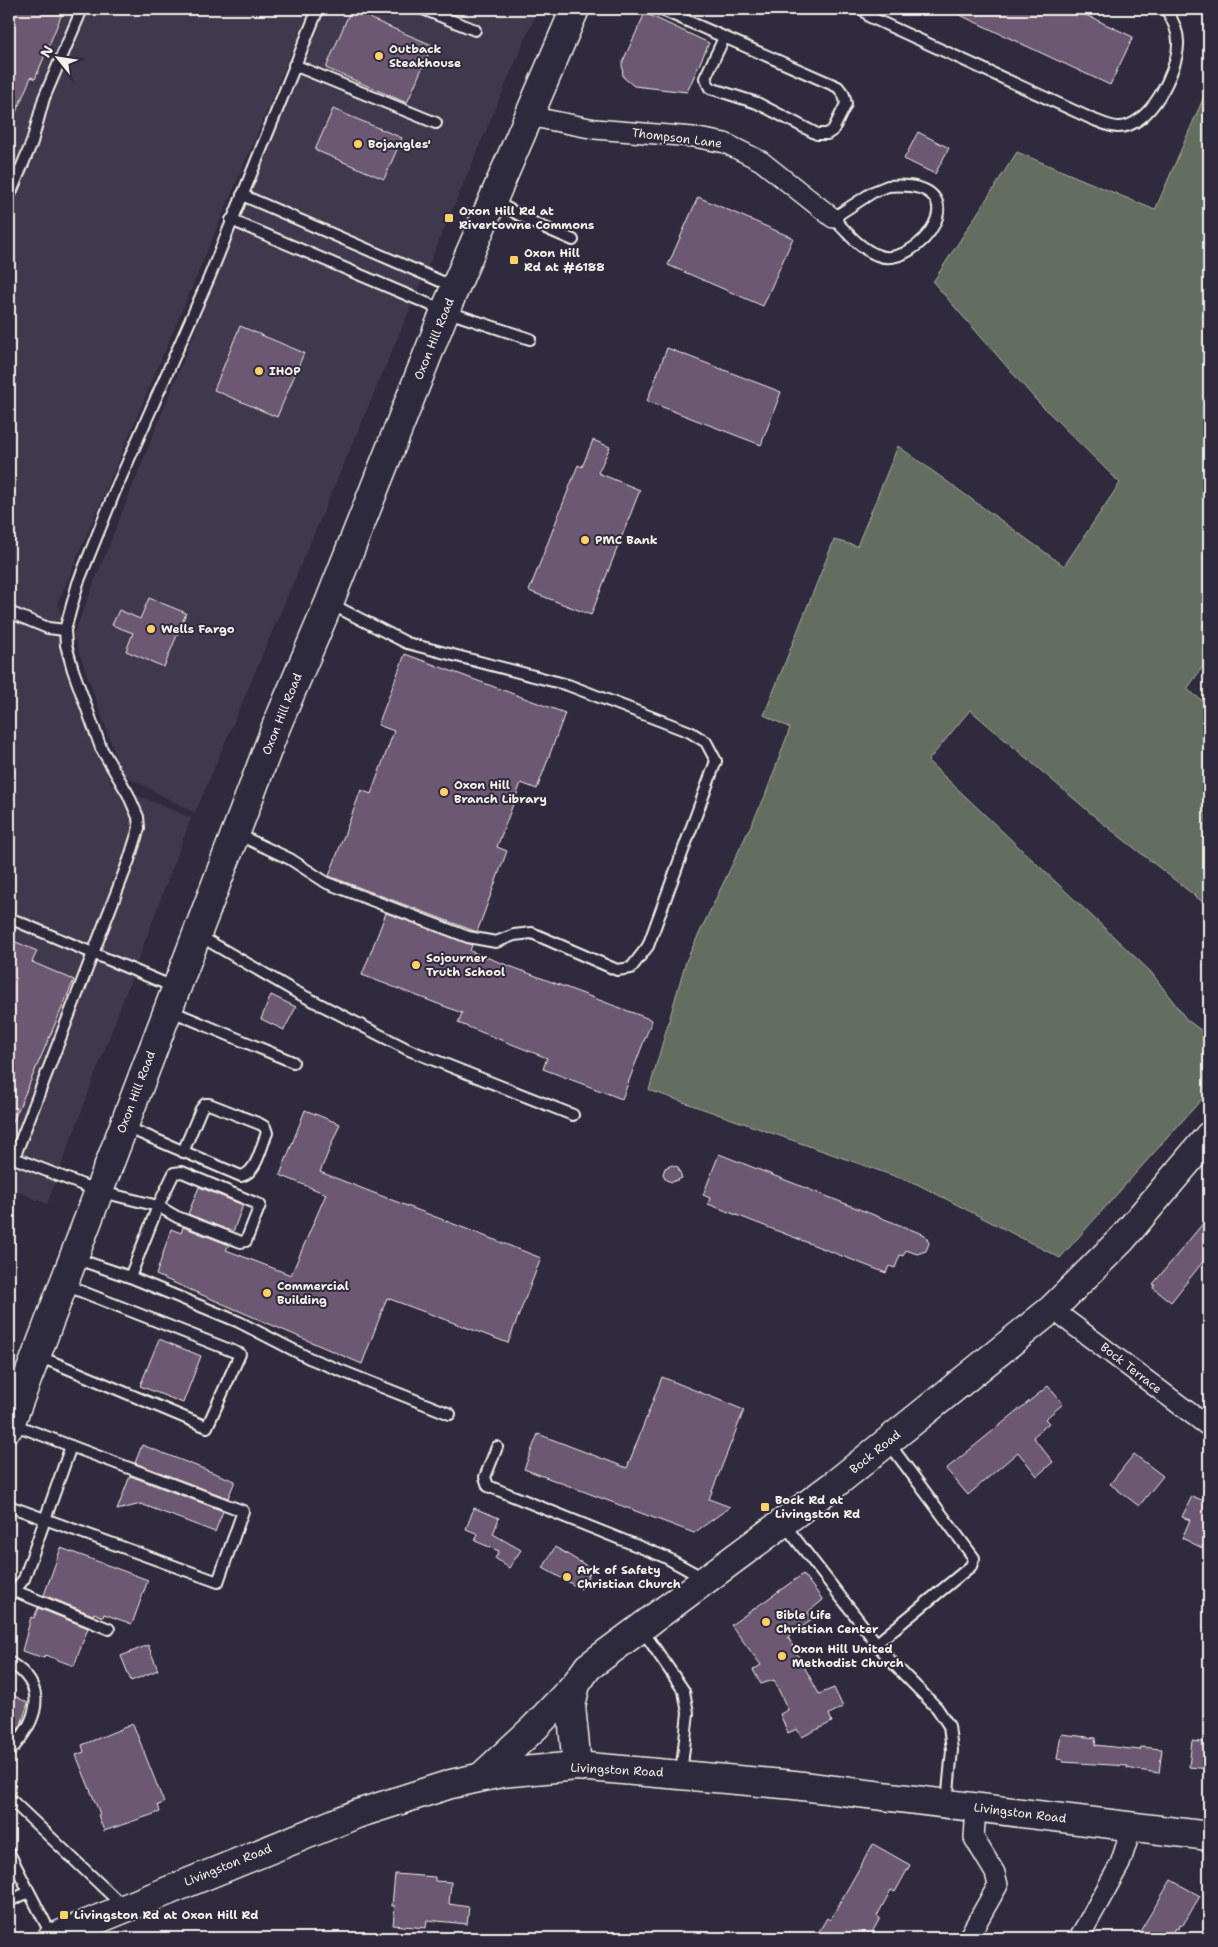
<svg xmlns="http://www.w3.org/2000/svg" width="1218" height="1947" viewBox="0 0 1218 1947" font-family="'Shantell Sans',sans-serif">
  <style>
    .built { fill: #41384d }
    .green { fill: #646d60; stroke: #acafa4 }
    .building { fill: #6c5972; stroke: #f4f1e8 }
    .lines { fill: none; stroke-linecap: round; stroke-linejoin: round }
    .lane-casing { stroke: #f4f1e8; stroke-width: 14 }
    .street-casing { stroke: #f4f1e8; stroke-width: 22 }
    .secondary-casing { stroke: #f4f1e8; stroke-width: 31 }
    .primary-casing { stroke: #f4f1e8; stroke-width: 31 }
    .lane { stroke: #2f2a3d; stroke-width: 10 }
    .street { stroke: #2f2a3d; stroke-width: 19 }
    .secondary { stroke: #2f2a3d; stroke-width: 28 }
    .primary { stroke: #2f2a3d; stroke-width: 28 }
    .poi-dot { fill: #ffd166; stroke: #2f2a3d; stroke-width: 2 }
    .labels { text-anchor: middle; dominant-baseline: central; stroke-width: 4; stroke-linejoin: round; paint-order: stroke }
    .poi-label { font-size: 12px; font-weight: bold; fill: #f4f1e8; stroke: #2f2a3d; text-anchor: start }
    .street-label { font-size: 12px; fill: #f4f1e8; stroke: #2f2a3d }
  </style>
  <rect width="100%" height="100%" fill="#2f2a3d"/>
  <filter id="ink" filterUnits="userSpaceOnUse"><feTurbulence type="fractalNoise" baseFrequency=".02" numOctaves="2"/><feDisplacementMap in="SourceGraphic" scale="10" xChannelSelector="R" yChannelSelector="G"/><feConvolveMatrix kernelMatrix="1 2 1 2 8 2 1 2 1" color-interpolation-filters="sRGB"/></filter>
  <g filter="url(#ink)">
    <g class="built">
      <path d="M 9,9 L 310,9 L 58,603 L 111,784 L 191,818 L 47,1204 L 9,1188 Z"/>
      <path d="M 324,9 L 538,9 L 195,813 L 122,774 L 73,635 Z"/>
    </g>
    <path class="green" d="M 1209,85 L 1209,658 L 1187,689 L 1209,706 L 1209,907 L 1100,821 L 970,710 L 928,761 L 1151,972 L 1187,1020 L 1209,1036 L 1209,1091 L 1060,1258 L 917,1184 L 649,1090 L 686,961 L 765,796 L 790,728 L 764,715 L 834,540 L 857,546 L 898,446 L 1064,566 L 1120,483 L 1036,400 L 933,282 L 1017,152 L 1155,210 Z"/>
    <g class="building">
      <path d="M 9,9 L 64,9 L 35,79 L 31,77 L 9,129 Z"/>
      <path d="M 351,9 L 375,9 L 371,19 L 432,45 L 407,103 L 326,68 Z"/>
      <path d="M 947,9 L 1073,9 L 1133,37 L 1110,85 Z"/>
      <path d="M 645,13 L 709,43 L 687,92 L 634,86 L 623,77 L 622,63 Z"/>
      <path d="M 333,109 L 402,138 L 384,179 L 315,150 Z"/>
      <path d="M 918,132 L 949,148 L 935,174 L 904,159 Z"/>
      <path d="M 698,197 L 793,238 L 763,306 L 668,265 Z"/>
      <path d="M 240,326 L 304,353 L 277,417 L 214,390 Z"/>
      <path d="M 667,348 L 781,392 L 761,445 L 647,401 Z"/>
      <path d="M 593,440 L 610,447 L 598,473 L 640,490 L 591,615 L 529,591 L 578,465 L 582,467 Z"/>
      <path d="M 149,598 L 186,613 L 164,667 L 126,651 L 133,633 L 112,625 L 119,610 L 140,619 Z"/>
      <path d="M 405,654 L 565,713 L 537,789 L 521,783 L 497,847 L 507,851 L 477,932 L 329,876 L 361,790 L 371,794 L 394,731 L 378,725 Z"/>
      <path d="M 386,913 L 472,945 L 470,951 L 652,1020 L 622,1099 L 543,1069 L 547,1058 L 458,1023 L 462,1013 L 362,975 Z"/>
      <path d="M 9,939 L 37,951 L 32,962 L 74,980 L 9,1131 Z"/>
      <path d="M 271,995 L 296,1007 L 284,1030 L 261,1019 Z"/>
      <path d="M 305,1110 L 340,1124 L 320,1172 L 541,1258 L 508,1343 L 387,1298 L 362,1364 L 156,1275 L 171,1229 L 181,1233 L 183,1227 L 229,1245 L 226,1250 L 291,1275 L 326,1194 L 280,1175 Z"/>
      <path d="M 719,1154 L 925,1235 L 929,1243 L 926,1251 L 917,1254 L 906,1250 L 903,1256 L 900,1255 L 895,1268 L 889,1266 L 886,1273 L 708,1204 L 710,1198 L 703,1195 Z"/>
      <path d="M 672,1165 L 678,1167 L 682,1178 L 672,1182 L 666,1180 L 663,1174 L 665,1168 Z"/>
      <path d="M 199,1187 L 243,1205 L 233,1232 L 188,1214 Z"/>
      <path d="M 1209,1216 L 1209,1254 L 1171,1302 L 1153,1288 L 1155,1285 L 1153,1284 Z"/>
      <path d="M 159,1339 L 201,1356 L 183,1403 L 140,1386 Z"/>
      <path d="M 662,1377 L 744,1410 L 709,1499 L 730,1507 L 694,1533 L 524,1469 L 538,1434 L 627,1468 Z"/>
      <path d="M 1048,1386 L 1063,1404 L 1045,1419 L 1049,1423 L 1033,1437 L 1053,1462 L 1037,1476 L 1018,1452 L 968,1495 L 946,1469 Z"/>
      <path d="M 142,1445 L 235,1481 L 228,1498 L 135,1463 Z"/>
      <path d="M 1134,1454 L 1163,1476 L 1139,1506 L 1110,1484 Z"/>
      <path d="M 130,1476 L 223,1511 L 215,1532 L 141,1504 L 117,1510 Z"/>
      <path d="M 1192,1496 L 1209,1503 L 1209,1543 L 1205,1541 L 1202,1548 L 1182,1538 L 1190,1520 L 1182,1517 Z"/>
      <path d="M 474,1508 L 499,1518 L 493,1534 L 521,1550 L 509,1568 L 495,1558 L 499,1551 L 475,1541 L 478,1534 L 466,1529 Z"/>
      <path d="M 555,1547 L 592,1569 L 581,1589 L 543,1568 Z"/>
      <path d="M 61,1548 L 148,1580 L 132,1624 L 104,1614 L 103,1617 L 94,1613 L 93,1615 L 44,1595 Z"/>
      <path d="M 803,1574 L 823,1600 L 808,1612 L 812,1620 L 788,1637 L 819,1694 L 834,1688 L 843,1707 L 829,1714 L 832,1722 L 802,1737 L 797,1729 L 788,1733 L 780,1714 L 788,1710 L 774,1680 L 761,1684 L 753,1670 L 761,1665 L 731,1625 Z"/>
      <path d="M 38,1608 L 88,1628 L 74,1666 L 45,1655 L 44,1658 L 22,1651 L 31,1617 L 34,1618 Z"/>
      <path d="M 148,1645 L 158,1670 L 131,1681 L 121,1656 Z"/>
      <path d="M 9,1693 L 28,1703 L 21,1725 L 9,1742 Z"/>
      <path d="M 133,1724 L 164,1803 L 158,1805 L 160,1812 L 104,1831 L 98,1815 L 100,1814 L 76,1755 L 84,1752 L 82,1745 Z"/>
      <path d="M 1061,1734 L 1096,1738 L 1095,1745 L 1140,1750 L 1141,1747 L 1162,1749 L 1159,1773 L 1137,1770 L 1127,1768 L 1128,1766 L 1062,1762 L 1063,1760 L 1057,1759 Z"/>
      <path d="M 1192,1741 L 1209,1743 L 1209,1769 L 1189,1767 Z"/>
      <path d="M 873,1844 L 910,1865 L 895,1892 L 891,1890 L 877,1916 L 880,1918 L 869,1938 L 815,1938 L 827,1918 L 830,1920 Z"/>
      <path d="M 395,1874 L 435,1877 L 435,1881 L 451,1882 L 449,1904 L 469,1907 L 467,1924 L 427,1920 L 426,1928 L 393,1925 L 395,1906 L 392,1906 Z"/>
      <path d="M 1171,1880 L 1200,1896 L 1183,1925 L 1180,1924 L 1178,1929 L 1176,1928 L 1170,1938 L 1136,1938 Z"/>
    </g>
    <g class="lines">
      <g class="lane-casing">
        <g id="lane">
          <path d="M 423,9 L 475,30"/>
          <path d="M 660,9 L 838,87 L 844,95 L 846,104 L 833,130 L 827,134 L 817,134 L 757,103 L 710,88 L 705,78 L 724,38"/>
          <path d="M 772,9 L 775,9"/>
          <path d="M 863,9 L 870,17 L 885,24 L 1092,119 C 1100,122 1110,127 1118,127 C 1149,128 1177,72 1178,45 C 1179,32 1173,20 1166,9"/>
          <path d="M 294,65 L 436,123"/>
          <path d="M 888,186 C 986,179 917,272 877,255 C 859,248 846,231 833,218 L 873,192 Z"/>
          <path d="M 242,195 L 454,287"/>
          <path d="M 9,197 L 32,142 L 44,98 L 82,9"/>
          <path d="M 494,201 L 536,224 L 573,240"/>
          <path d="M 231,220 L 445,311 L 530,339"/>
          <path d="M 9,612 L 48,628 L 65,630"/>
          <path d="M 237,834 L 290,859 L 327,883 L 468,937 L 496,942 L 514,935 L 532,933 L 617,970 L 631,968 L 648,946 L 716,761 L 706,742 L 690,732 L 568,685 L 407,643 L 331,604"/>
          <path d="M 9,918 L 176,988"/>
          <path d="M 198,935 L 296,992 L 409,1050 L 573,1115"/>
          <path d="M 169,1010 L 293,1062"/>
          <path d="M 126,1127 L 241,1176 C 257,1173 261,1146 267,1133 L 265,1127 L 260,1124 L 209,1104 L 205,1104 L 201,1109 L 183,1152"/>
          <path d="M 182,1172 L 260,1205 L 246,1241 L 241,1242 L 177,1217 L 158,1206 L 174,1173 Z"/>
          <path d="M 74,1258 L 130,1277 L 158,1206 L 98,1191 L 14,1158 L 129,860 L 139,828 L 138,817 L 128,794 L 101,748 L 73,670 L 66,645 L 65,630 L 78,583 L 115,491 L 209,278 L 318,9"/>
          <path d="M 130,1277 L 239,1322 L 309,1358 L 450,1414"/>
          <path d="M 36,1355 L 207,1427 L 240,1354 L 65,1285"/>
          <path d="M 497,1447 L 485,1477 L 488,1486 L 665,1557 L 705,1579"/>
          <path d="M 9,1506 L 218,1582 L 243,1511 L 10,1423"/>
          <path d="M 784,1524 L 888,1658 L 937,1708 L 949,1726 L 952,1750 L 947,1802"/>
          <path d="M 15,1591 L 109,1629"/>
          <path d="M 9,1597 L 24,1579 L 71,1446"/>
          <path d="M 641,1628 L 684,1691 L 688,1713 L 681,1774"/>
          <path d="M 877,1643 L 971,1566 L 974,1558 L 888,1442"/>
          <path d="M 9,1662 C 51,1687 37,1722 9,1752"/>
          <path d="M 9,1798 L 123,1906"/>
          <path d="M 9,1853 L 52,1936"/>
          <path d="M 9,1901 L 29,1892"/>
        </g>
      </g>
      <g class="street-casing">
        <g id="street">
          <path d="M 528,116 L 595,129 L 693,137 L 725,143 L 761,161 L 833,218"/>
          <path d="M 1052,1309 L 1209,1427"/>
          <path d="M 968,1938 L 998,1885 L 995,1873 L 974,1838 L 976,1808"/>
          <path d="M 1079,1938 L 1120,1864 L 1132,1827"/>
        </g>
      </g>
      <g class="secondary-casing">
        <g id="secondary">
          <path d="M 577,1766 L 571,1706 L 576,1684 L 588,1667 L 835,1484 L 1052,1309 L 1122,1239 L 1209,1136"/>
          <path d="M 481,1777 L 535,1727 L 576,1684"/>
          <path d="M 52,1938 L 357,1814 L 451,1784 L 501,1773 L 577,1766 L 794,1785 L 1209,1836"/>
        </g>
      </g>
      <g class="primary-casing">
        <path id="primary" d="M 9,1427 L 276,727 L 329,603 L 445,311 L 575,9"/>
      </g>
      <use href="#lane" class="lane"/>
      <use href="#street" class="street"/>
      <use href="#secondary" class="secondary"/>
      <use href="#primary" class="primary"/>
    </g>
  </g>
  <g class="poi-dot">
    <circle cx="379" cy="56" r="5"/>
    <circle cx="358" cy="144" r="5"/>
    <rect x="444" y="213" width="10" height="10" rx="2.5"/>
    <rect x="509" y="255" width="10" height="10" rx="2.5"/>
    <circle cx="259" cy="371" r="5"/>
    <circle cx="585" cy="540" r="5"/>
    <circle cx="151" cy="629" r="5"/>
    <circle cx="444" cy="792" r="5"/>
    <circle cx="416" cy="965" r="5"/>
    <circle cx="267" cy="1293" r="5"/>
    <rect x="760" y="1502" width="10" height="10" rx="2.5"/>
    <circle cx="567" cy="1577" r="5"/>
    <circle cx="766" cy="1622" r="5"/>
    <circle cx="782" cy="1656" r="5"/>
    <rect x="59" y="1910" width="10" height="10" rx="2.5"/>
  </g>
  <g class="labels">
    <g class="poi-label">
      <text x="389" y="49">Outback<tspan x="389" dy="14">Steakhouse</tspan></text>
      <text x="368" y="144">Bojangles'</text>
      <text x="459" y="211">Oxon Hill Rd at<tspan x="459" dy="14">Rivertowne Commons</tspan></text>
      <text x="524" y="253">Oxon Hill<tspan x="524" dy="14">Rd at #6188</tspan></text>
      <text x="269" y="371">IHOP</text>
      <text x="595" y="540">PMC Bank</text>
      <text x="161" y="629">Wells Fargo</text>
      <text x="454" y="785">Oxon Hill<tspan x="454" dy="14">Branch Library</tspan></text>
      <text x="426" y="958">Sojourner<tspan x="426" dy="14">Truth School</tspan></text>
      <text x="277" y="1286">Commercial<tspan x="277" dy="14">Building</tspan></text>
      <text x="775" y="1500">Bock Rd at<tspan x="775" dy="14">Livingston Rd</tspan></text>
      <text x="577" y="1570">Ark of Safety<tspan x="577" dy="14">Christian Church</tspan></text>
      <text x="776" y="1615">Bible Life<tspan x="776" dy="14">Christian Center</tspan></text>
      <text x="792" y="1649">Oxon Hill United<tspan x="792" dy="14">Methodist Church</tspan></text>
      <text x="74" y="1915">Livingston Rd at Oxon Hill Rd</text>
    </g>
    <g class="street-label">
      <text transform="translate(677 138) rotate(7)">Thompson Lane</text>
      <text transform="translate(434 339) rotate(-68)">Oxon Hill Road</text>
      <text transform="translate(282 714) rotate(-68)">Oxon Hill Road</text>
      <text transform="translate(136 1092) rotate(-69)">Oxon Hill Road</text>
      <text transform="translate(1131 1368) rotate(38)">Bock Terrace</text>
      <text transform="translate(875 1452) rotate(-39)">Bock Road</text>
      <text transform="translate(617 1770) rotate(3)">Livingston Road</text>
      <text transform="translate(1020 1813) rotate(7)">Livingston Road</text>
      <text transform="translate(228 1865) rotate(-22)">Livingston Road</text>
    </g>
  </g>
  <rect width="1218" height="1947" fill="none" stroke="#2f2a3d" stroke-width="30"/>
  <rect x="15" y="15" width="1188" height="1917" fill="none" stroke="#f4f1e8" stroke-width="2" filter="url(#ink)"/>
  <g transform="translate(58 58) rotate(300)" stroke="#2f2a3d" stroke-width="4" paint-order="stroke">
  <path d="M0-4L9 19L0 12L-9 19Z" fill="#f4f1e8"/>
  <text y="-8" font-size="14" font-weight="bold" text-anchor="middle" fill="#f4f1e8">N</text>
  </g>
</svg>
